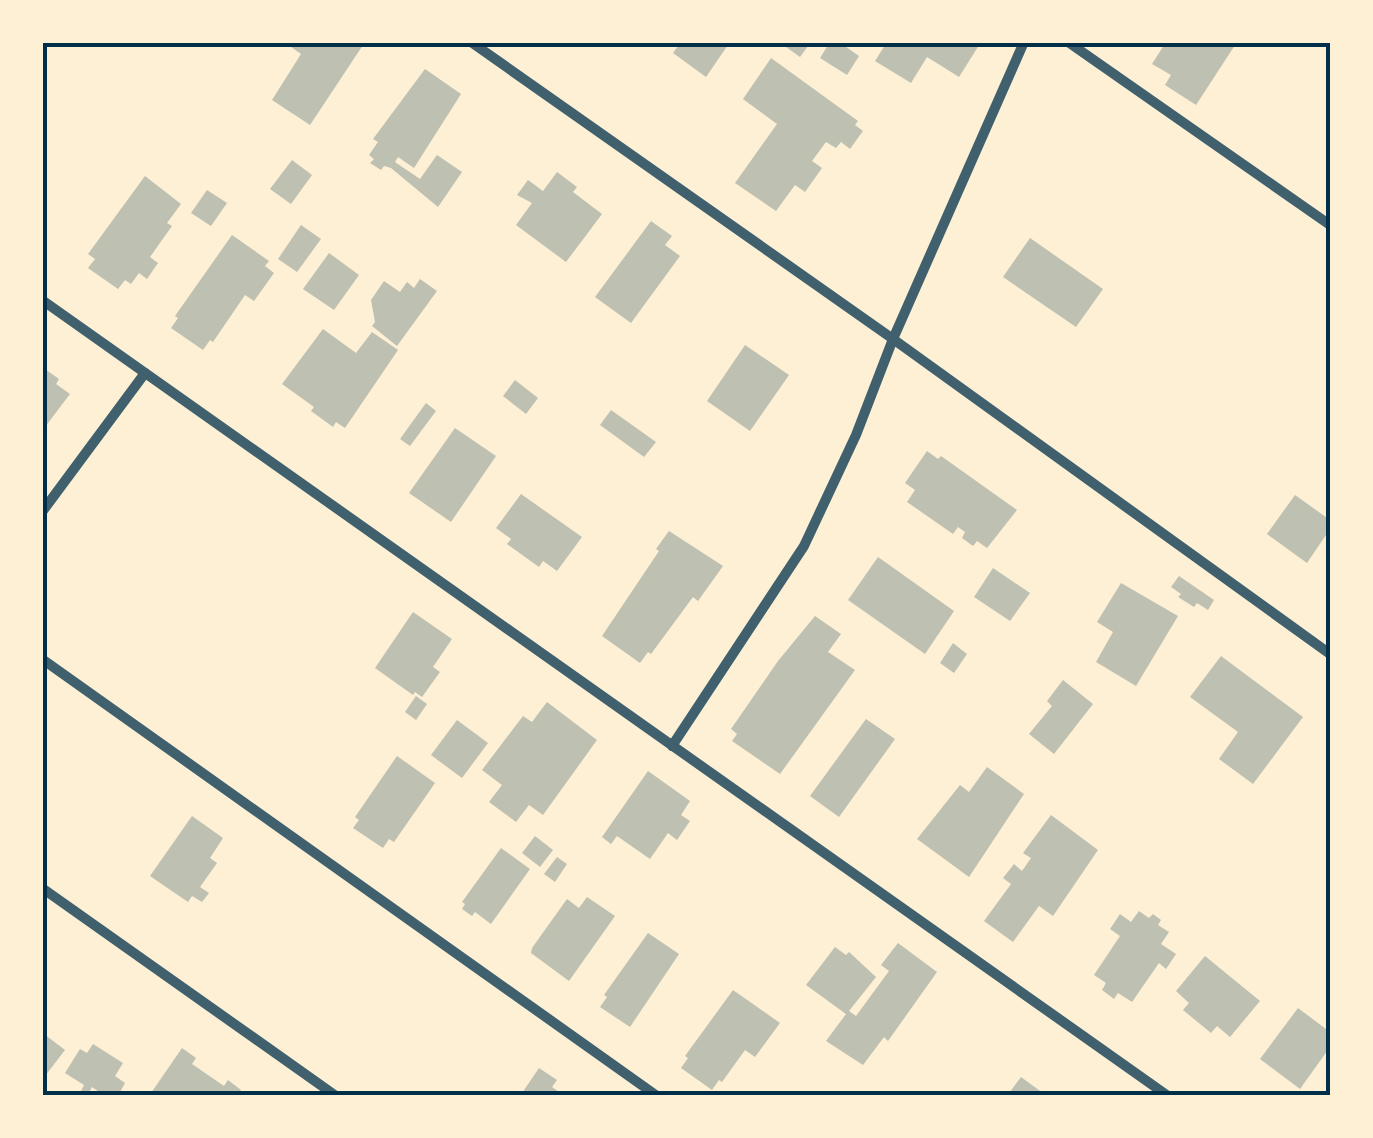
<svg xmlns="http://www.w3.org/2000/svg" width="1373" height="1138" viewBox="0 0 1373 1138" font-family="'Source Serif 4',serif">
  <style>
    .building { fill: #bec0b2 }
    .lines { fill: none; stroke-linecap: round; stroke-linejoin: round }
    .minor { stroke: #3f606c; stroke-width: 10 }
    .neatline { fill: none; stroke: #003049; stroke-width: 4 }
  </style>
  <rect width="100%" height="100%" fill="#fdf0d5"/>
  <g class="building">
    <path d="M 284,42 L 365,42 L 310,125 L 272,100 L 301,54 Z"/>
    <path d="M 681,42 L 730,42 L 706,77 L 673,53 Z"/>
    <path d="M 779,42 L 811,42 L 800,57 Z"/>
    <path d="M 830,42 L 839,42 L 859,56 L 847,75 L 820,58 Z"/>
    <path d="M 887,42 L 981,42 L 959,77 L 927,57 L 911,83 L 875,61 Z"/>
    <path d="M 1166,42 L 1237,42 L 1196,105 L 1165,85 L 1171,75 L 1152,64 Z"/>
    <path d="M 771,58 L 858,121 L 855,125 L 863,131 L 850,149 L 841,142 L 836,148 L 826,142 L 812,161 L 822,168 L 805,192 L 795,185 L 776,211 L 735,183 L 777,124 L 743,99 Z"/>
    <path d="M 425,69 L 461,94 L 414,168 L 398,157 L 395,162 L 420,179 L 437,155 L 462,172 L 438,207 L 391,168 L 384,166 L 381,170 L 370,163 L 374,159 L 369,155 L 378,142 L 373,139 Z"/>
    <path d="M 292,160 L 312,175 L 291,204 L 270,189 Z"/>
    <path d="M 557,172 L 577,187 L 573,192 L 602,214 L 566,262 L 516,225 L 532,203 L 517,195 L 528,180 L 543,191 Z"/>
    <path d="M 145,176 L 181,204 L 167,223 L 172,226 L 150,257 L 158,263 L 147,279 L 139,273 L 131,284 L 125,280 L 118,289 L 88,268 L 95,259 L 88,254 Z"/>
    <path d="M 207,190 L 227,203 L 211,226 L 191,213 Z"/>
    <path d="M 651,221 L 672,236 L 665,245 L 680,256 L 631,323 L 595,297 Z"/>
    <path d="M 301,225 L 321,239 L 297,272 L 278,259 Z"/>
    <path d="M 232,235 L 269,261 L 265,266 L 274,273 L 254,301 L 245,295 L 213,342 L 210,340 L 203,350 L 171,328 L 178,318 L 175,316 Z"/>
    <path d="M 1030,238 L 1103,289 L 1076,327 L 1003,277 Z"/>
    <path d="M 329,253 L 359,275 L 334,310 L 303,289 Z"/>
    <path d="M 420,279 L 437,291 L 397,346 L 372,326 L 375,322 L 371,300 L 384,281 L 400,292 L 407,282 L 414,288 Z"/>
    <path d="M 323,329 L 356,353 L 372,332 L 398,350 L 345,428 L 336,422 L 333,427 L 311,411 L 314,407 L 282,384 Z"/>
    <path d="M 745,345 L 789,375 L 750,431 L 707,401 Z"/>
    <path d="M 42,367 L 59,379 L 56,384 L 70,394 L 45,427 L 42,426 Z"/>
    <path d="M 515,380 L 538,398 L 526,414 L 503,396 Z"/>
    <path d="M 426,403 L 436,411 L 410,446 L 400,439 Z"/>
    <path d="M 611,410 L 656,442 L 644,457 L 600,425 Z"/>
    <path d="M 455,428 L 496,456 L 451,522 L 409,493 Z"/>
    <path d="M 927,451 L 938,459 L 941,456 L 1017,510 L 987,548 L 977,541 L 973,546 L 962,538 L 965,532 L 958,527 L 953,534 L 907,502 L 915,490 L 905,483 Z"/>
    <path d="M 521,494 L 582,537 L 557,571 L 543,561 L 539,567 L 507,544 L 511,539 L 496,528 Z"/>
    <path d="M 1295,495 L 1330,520 L 1330,529 L 1307,563 L 1267,534 Z"/>
    <path d="M 669,531 L 723,566 L 698,601 L 693,597 L 651,654 L 648,652 L 640,663 L 602,636 L 659,551 L 656,549 Z"/>
    <path d="M 878,557 L 954,611 L 925,654 L 848,600 Z"/>
    <path d="M 993,568 L 1030,593 L 1010,621 L 974,597 Z"/>
    <path d="M 1179,576 L 1214,600 L 1208,610 L 1197,603 L 1194,607 L 1178,597 L 1181,594 L 1171,587 Z"/>
    <path d="M 1121,583 L 1178,616 L 1136,686 L 1096,662 L 1113,632 L 1097,622 Z"/>
    <path d="M 413,612 L 452,639 L 433,667 L 440,672 L 422,697 L 415,692 L 413,695 L 375,668 Z"/>
    <path d="M 815,616 L 841,634 L 828,652 L 855,670 L 780,774 L 732,741 L 737,734 L 731,729 L 778,661 Z"/>
    <path d="M 953,643 L 967,654 L 954,673 L 940,663 Z"/>
    <path d="M 1221,656 L 1303,717 L 1253,784 L 1219,759 L 1238,732 L 1190,697 Z"/>
    <path d="M 1063,680 L 1093,704 L 1054,754 L 1029,734 L 1052,706 L 1047,701 Z"/>
    <path d="M 416,696 L 427,704 L 416,720 L 405,712 Z"/>
    <path d="M 547,702 L 597,740 L 543,815 L 529,805 L 516,822 L 489,802 L 502,785 L 482,770 L 523,716 L 532,722 Z"/>
    <path d="M 866,719 L 895,739 L 839,817 L 810,796 Z"/>
    <path d="M 457,720 L 488,743 L 462,778 L 431,755 Z"/>
    <path d="M 397,756 L 435,783 L 394,842 L 389,839 L 383,848 L 353,828 L 359,820 L 355,817 Z"/>
    <path d="M 987,767 L 1024,794 L 969,877 L 917,839 L 960,785 L 969,792 Z"/>
    <path d="M 648,771 L 690,801 L 681,815 L 690,821 L 677,840 L 668,833 L 650,859 L 617,836 L 611,844 L 602,837 Z"/>
    <path d="M 1051,815 L 1098,850 L 1053,916 L 1039,906 L 1013,942 L 984,921 L 1011,884 L 1003,878 L 1014,864 L 1022,871 L 1031,858 L 1023,853 Z"/>
    <path d="M 192,816 L 223,838 L 210,858 L 217,863 L 200,887 L 209,893 L 202,902 L 192,896 L 188,902 L 150,876 Z"/>
    <path d="M 535,836 L 553,850 L 540,867 L 522,853 Z"/>
    <path d="M 501,848 L 530,869 L 491,924 L 475,912 L 472,916 L 462,909 L 465,904 L 462,902 Z"/>
    <path d="M 557,857 L 567,864 L 555,882 L 544,874 Z"/>
    <path d="M 587,897 L 615,916 L 569,981 L 531,953 L 532,948 L 567,899 L 579,908 Z"/>
    <path d="M 1139,911 L 1149,918 L 1153,914 L 1161,920 L 1158,925 L 1169,932 L 1161,944 L 1176,954 L 1166,969 L 1159,963 L 1132,1002 L 1118,993 L 1114,999 L 1102,990 L 1106,983 L 1094,975 L 1120,936 L 1110,929 L 1120,914 L 1131,922 Z"/>
    <path d="M 648,933 L 679,954 L 630,1027 L 600,1007 L 607,997 L 604,995 Z"/>
    <path d="M 898,943 L 937,972 L 888,1041 L 884,1037 L 863,1065 L 826,1041 L 846,1014 L 806,985 L 835,947 L 846,955 L 849,952 L 876,977 L 849,1011 L 856,1016 L 889,971 L 881,965 Z"/>
    <path d="M 1205,956 L 1260,1001 L 1230,1037 L 1217,1026 L 1211,1033 L 1183,1010 L 1189,1003 L 1176,991 Z"/>
    <path d="M 733,990 L 780,1023 L 755,1057 L 745,1050 L 722,1082 L 719,1080 L 712,1090 L 681,1068 L 688,1058 L 685,1056 Z"/>
    <path d="M 1298,1008 L 1330,1032 L 1330,1047 L 1300,1089 L 1260,1059 Z"/>
    <path d="M 44,1034 L 65,1050 L 42,1080 L 42,1036 Z"/>
    <path d="M 93,1044 L 123,1063 L 115,1076 L 125,1083 L 118,1096 L 105,1096 L 92,1087 L 87,1096 L 81,1091 L 84,1085 L 65,1073 L 80,1049 L 87,1053 Z"/>
    <path d="M 182,1048 L 196,1058 L 192,1064 L 224,1086 L 228,1080 L 241,1090 L 237,1096 L 149,1096 Z"/>
    <path d="M 539,1068 L 557,1080 L 552,1087 L 565,1096 L 520,1096 Z"/>
    <path d="M 1021,1077 L 1047,1096 L 1007,1096 Z"/>
  </g>
  <g class="lines">
    <g class="minor">
      <path d="M 471,42 L 893,339 L 1330,654"/>
      <path d="M 1068,42 L 1330,225"/>
      <path d="M 42,300 L 1168,1096"/>
      <path d="M 42,512 L 145,373"/>
      <path d="M 42,659 L 657,1096"/>
      <path d="M 672,746 L 804,546 L 856,435 L 893,339 L 1024,42"/>
      <path d="M 42,888 L 336,1096"/>
    </g>
  </g>
  <rect width="1373" height="1138" fill="none" stroke="#fdf0d5" stroke-width="90"/>
  <rect x="45" y="45" width="1283" height="1048" class="neatline"/>
</svg>
